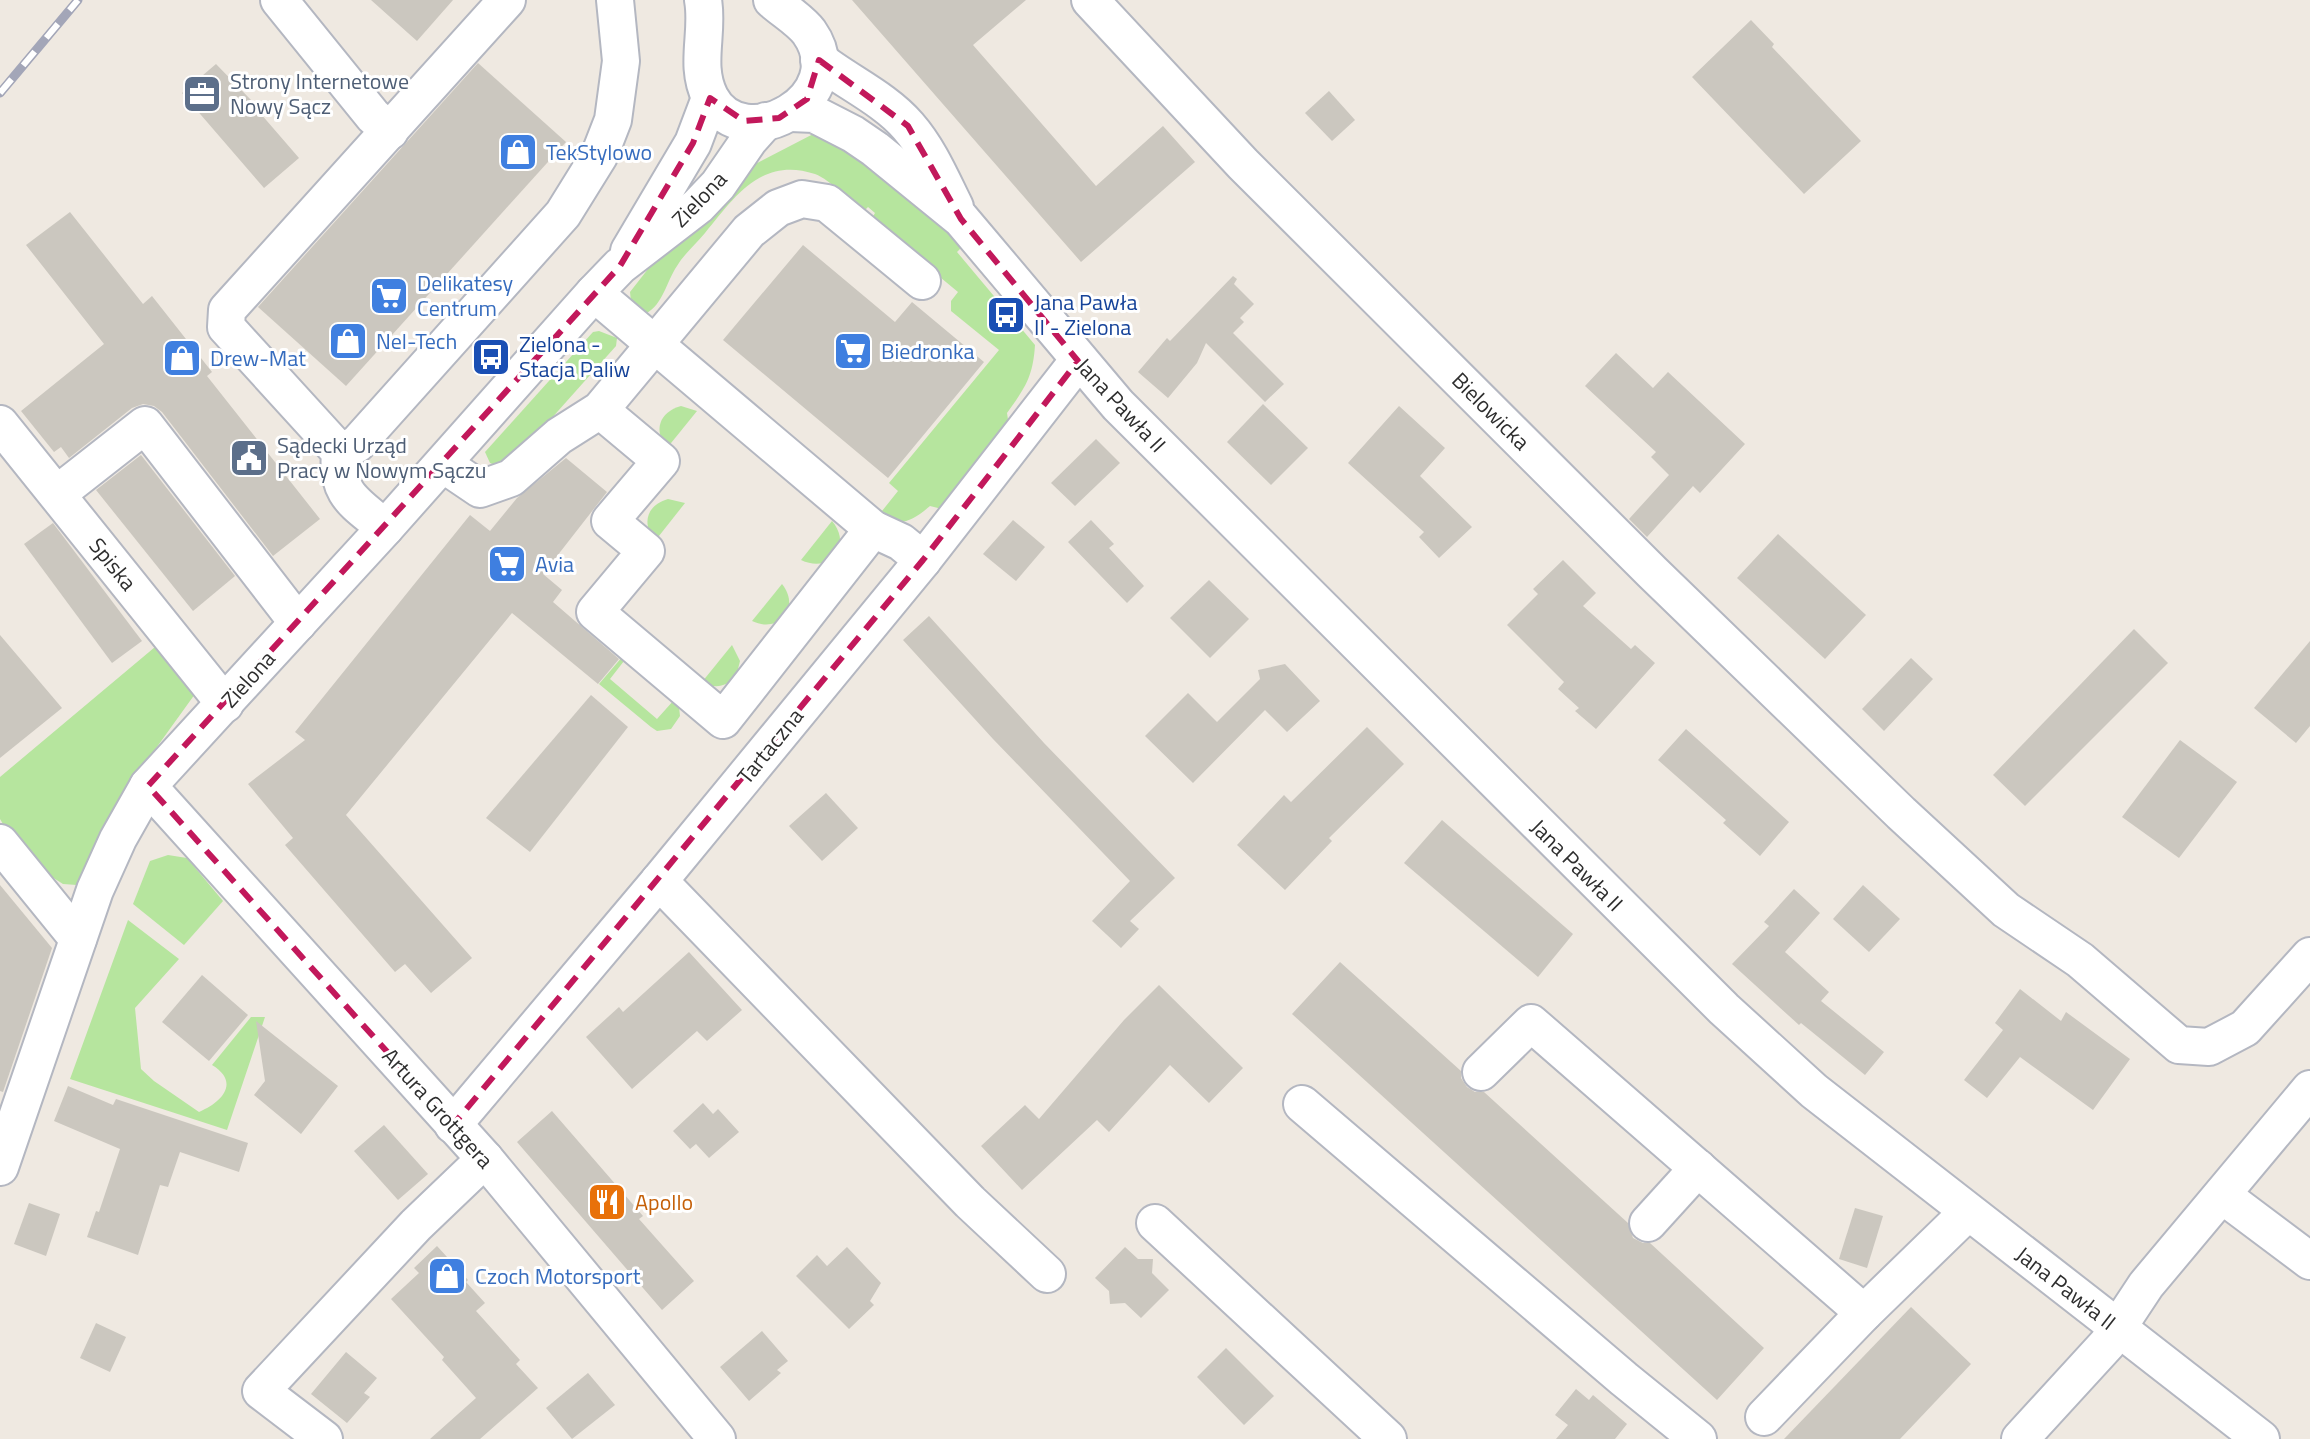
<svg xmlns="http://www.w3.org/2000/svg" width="2310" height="1439" viewBox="0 0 2310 1439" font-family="'Titillium Web',sans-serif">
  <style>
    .green { fill: #b6e59e }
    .building { fill: #cbc7bf }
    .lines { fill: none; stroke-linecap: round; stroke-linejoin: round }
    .minor-casing { stroke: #b4b7c1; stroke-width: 40 }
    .minor { stroke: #fff; stroke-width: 36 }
    .rail-casing { stroke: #a3a6b8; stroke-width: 9 }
    .rail { stroke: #fff; stroke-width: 6; stroke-dasharray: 18; stroke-linecap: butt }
    .marked { fill: none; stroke: #c2185b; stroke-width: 6; stroke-dasharray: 16 10; stroke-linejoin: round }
    .labels { text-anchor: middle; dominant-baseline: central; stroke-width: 6; stroke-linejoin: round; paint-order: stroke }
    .service-label { font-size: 22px; fill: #4e5e75; stroke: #fff; text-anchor: start }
    .shop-label { font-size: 22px; fill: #366cbe; stroke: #fff; text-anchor: start }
    .street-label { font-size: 22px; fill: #2e2e2e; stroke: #fff }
    .transit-label { font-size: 22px; fill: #164399; stroke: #fff; text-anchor: start }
    .food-label { font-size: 22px; fill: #c56008; stroke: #fff; text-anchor: start }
  </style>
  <rect width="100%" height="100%" fill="#efe9e1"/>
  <g class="green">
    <path d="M 848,116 L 961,248 L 957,252 L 1035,345 C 1033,377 1025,388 1007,413 L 1010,433 L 942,509 L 930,506 C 911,522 901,527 878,516 L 898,491 L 889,483 L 999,350 L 951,311 L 951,301 L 958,292 L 871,220 L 875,213 L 868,207 L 862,213 C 849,201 831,180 815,174 C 761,156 734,198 705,233 C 696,244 684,254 677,266 C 666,282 662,309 642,315 L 631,301 L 630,292 L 659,255 L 732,176 Z"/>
    <path d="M 599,331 L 617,338 L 616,346 L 517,457 L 497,466 L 490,463 L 485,452 L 593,332 Z"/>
    <path d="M 681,406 L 697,411 L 667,448 C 653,431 659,412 681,406 Z"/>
    <path d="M 668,499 L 685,503 L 655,541 C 641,523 647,505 668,499 Z"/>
    <path d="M 832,521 C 853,546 830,574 801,560 Z"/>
    <path d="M 782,584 C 801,608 779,634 752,621 Z"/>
    <path d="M 732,645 L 740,661 L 736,677 C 725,687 715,689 702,682 Z"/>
    <path d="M 155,647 L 195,694 L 123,794 L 90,876 L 77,885 L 63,884 L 52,877 L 45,881 L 12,839 L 0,819 L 0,777 Z"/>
    <path d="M 623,656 L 624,661 L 610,679 L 657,719 L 674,700 L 679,707 L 680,716 L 671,729 L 657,731 L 651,727 L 599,684 Z"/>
    <path d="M 168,855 L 187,858 L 223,901 L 184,945 L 133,904 L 150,861 Z"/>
    <path d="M 128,920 L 179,959 L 135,1008 L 141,1069 L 154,1081 L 199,1112 C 223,1102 240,1082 212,1065 L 251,1017 L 265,1017 L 227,1130 L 70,1079 Z"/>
  </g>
  <g class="building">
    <path d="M 371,0 L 453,0 L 417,41 Z"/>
    <path d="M 852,0 L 1026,0 L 973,45 L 1096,186 L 1163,126 L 1195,162 L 1081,262 Z"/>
    <path d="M 1751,20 L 1774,44 L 1772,47 L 1861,141 L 1804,194 L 1692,77 Z"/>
    <path d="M 478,63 L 566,142 L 346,386 L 258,307 Z"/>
    <path d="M 216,64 L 251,100 L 254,106 L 299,158 L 264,188 L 182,93 Z"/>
    <path d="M 1329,91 L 1355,120 L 1332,141 L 1305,113 Z"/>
    <path d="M 70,212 L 143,304 L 152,296 L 212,372 L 207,376 L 320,519 L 273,556 L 162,412 L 154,406 L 143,404 L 132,408 L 69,458 L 61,447 L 54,452 L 21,411 L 104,344 L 26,245 Z"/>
    <path d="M 803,245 L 895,322 L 912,302 L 984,362 L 888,478 L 723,340 Z"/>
    <path d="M 1233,276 L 1237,279 L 1234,284 L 1254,304 L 1240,318 L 1244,322 L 1233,333 L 1284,384 L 1265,402 L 1206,343 L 1197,363 L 1168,398 L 1138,372 L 1167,338 L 1170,341 Z"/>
    <path d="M 1616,353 L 1653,388 L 1668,372 L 1745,444 L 1700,493 L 1693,486 L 1647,537 L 1629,519 L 1669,475 L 1651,457 L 1656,452 L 1585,386 Z"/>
    <path d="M 1263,404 L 1308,448 L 1271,485 L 1227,442 Z"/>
    <path d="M 1399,406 L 1445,448 L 1420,476 L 1472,527 L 1439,558 L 1419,537 L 1424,532 L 1348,463 Z"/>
    <path d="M 1096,439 L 1120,463 L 1075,506 L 1051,483 Z"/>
    <path d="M 141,455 L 235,576 L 193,611 L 96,490 Z"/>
    <path d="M 566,458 L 607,492 L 543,574 L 562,590 L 553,602 L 619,659 L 598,684 L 512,613 L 346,815 L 472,958 L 431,993 L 405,964 L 395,972 L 285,845 L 293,838 L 248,784 L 305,740 L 295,732 L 470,515 L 490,531 L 517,498 Z"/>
    <path d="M 1013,520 L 1045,547 L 1016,581 L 983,554 Z"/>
    <path d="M 1091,520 L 1114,544 L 1109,548 L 1144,586 L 1127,603 L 1068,542 Z"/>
    <path d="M 53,523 L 142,641 L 112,663 L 24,544 Z"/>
    <path d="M 1778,534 L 1866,615 L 1825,659 L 1737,578 Z"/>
    <path d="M 1563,560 L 1596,593 L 1583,606 L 1631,649 L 1635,645 L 1655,663 L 1596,729 L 1575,711 L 1579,708 L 1558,689 L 1564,682 L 1507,625 L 1538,594 L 1533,589 Z"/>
    <path d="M 1209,580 L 1249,619 L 1210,658 L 1170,618 Z"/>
    <path d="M 929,616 L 1044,743 L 1175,878 L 1130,921 L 1139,929 L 1121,948 L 1092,921 L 1130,881 L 993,739 L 903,640 Z"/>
    <path d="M 2134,629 L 2168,663 L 2025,806 L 1993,775 Z"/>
    <path d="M 0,635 L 62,708 L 0,758 Z"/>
    <path d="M 2310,641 L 2310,726 L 2296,743 L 2254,708 Z"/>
    <path d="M 1911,658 L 1933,679 L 1884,731 L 1862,709 Z"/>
    <path d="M 1285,664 L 1320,701 L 1287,732 L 1265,710 L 1193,783 L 1145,736 L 1188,693 L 1217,722 L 1260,679 L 1258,670 Z"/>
    <path d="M 591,695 L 628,727 L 530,852 L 486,818 Z"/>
    <path d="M 1367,727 L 1404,764 L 1329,838 L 1332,841 L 1285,890 L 1237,845 L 1284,795 L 1291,802 Z"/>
    <path d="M 1686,729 L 1789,822 L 1760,856 L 1723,823 L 1726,820 L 1658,760 Z"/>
    <path d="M 2180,740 L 2237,782 L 2179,858 L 2122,817 Z"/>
    <path d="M 826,793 L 858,828 L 822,861 L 789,826 Z"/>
    <path d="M 1442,820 L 1573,934 L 1538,977 L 1404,863 Z"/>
    <path d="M 0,885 L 52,948 L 3,1092 L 0,1091 Z"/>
    <path d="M 1863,885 L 1900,919 L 1869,952 L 1833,919 Z"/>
    <path d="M 1794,889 L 1820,913 L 1785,952 L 1829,992 L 1821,1001 L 1884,1052 L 1865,1075 L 1801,1023 L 1799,1025 L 1732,964 L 1769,926 L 1764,922 Z"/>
    <path d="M 689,952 L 742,1010 L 707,1041 L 697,1031 L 632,1089 L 586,1037 L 619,1007 L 623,1012 Z"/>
    <path d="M 1340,962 L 1461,1071 L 1461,1078 L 1467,1087 L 1475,1092 L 1484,1092 L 1628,1223 L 1633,1238 L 1643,1243 L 1650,1243 L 1764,1348 L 1717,1400 L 1292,1014 Z"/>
    <path d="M 202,975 L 248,1015 L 209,1061 L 162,1022 Z"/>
    <path d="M 1159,985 L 1243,1068 L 1209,1103 L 1170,1065 L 1109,1132 L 1097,1120 L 1022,1190 L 981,1146 L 1025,1105 L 1039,1119 L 1124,1020 Z"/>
    <path d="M 2020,989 L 2061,1021 L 2066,1012 L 2130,1059 L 2093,1110 L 2020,1057 L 1987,1098 L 1964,1080 L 2003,1030 L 1995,1023 Z"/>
    <path d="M 256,1021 L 338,1086 L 301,1134 L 254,1095 L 265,1081 Z"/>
    <path d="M 68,1086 L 113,1105 L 116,1099 L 248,1143 L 239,1172 L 180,1152 L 168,1187 L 160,1185 L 138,1255 L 87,1237 L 96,1211 L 99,1212 L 120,1149 L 54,1121 Z"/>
    <path d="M 703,1103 L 713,1114 L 718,1109 L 739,1132 L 709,1158 L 696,1144 L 690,1149 L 673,1131 Z"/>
    <path d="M 552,1111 L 643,1216 L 639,1219 L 694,1281 L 662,1310 L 517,1142 Z"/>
    <path d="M 384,1125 L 428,1174 L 398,1200 L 354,1151 Z"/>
    <path d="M 29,1203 L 60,1214 L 46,1256 L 14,1244 Z"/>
    <path d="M 1855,1208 L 1883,1216 L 1867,1268 L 1839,1259 Z"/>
    <path d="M 437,1246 L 468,1280 L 466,1282 L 485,1303 L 476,1311 L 520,1360 L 516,1364 L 538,1388 L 480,1439 L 430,1439 L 476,1398 L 442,1360 L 444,1357 L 391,1299 L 419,1273 L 414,1268 Z"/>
    <path d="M 847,1247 L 881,1283 L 870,1301 L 874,1305 L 849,1329 L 796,1276 L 817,1255 L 827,1266 Z"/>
    <path d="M 1125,1247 L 1138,1259 L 1153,1259 L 1152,1273 L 1169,1290 L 1141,1318 L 1125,1303 L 1110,1304 L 1109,1291 L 1095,1278 Z"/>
    <path d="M 1911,1307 L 1971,1364 L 1900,1439 L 1784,1439 Z"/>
    <path d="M 96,1323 L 126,1337 L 110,1372 L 80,1358 Z"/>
    <path d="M 762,1331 L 788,1361 L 777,1370 L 781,1373 L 749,1401 L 720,1367 Z"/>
    <path d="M 1226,1348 L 1274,1396 L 1244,1425 L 1197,1377 Z"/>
    <path d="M 346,1352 L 377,1378 L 364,1393 L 370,1397 L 347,1423 L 311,1394 Z"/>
    <path d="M 588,1373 L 615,1405 L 572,1439 L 546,1408 Z"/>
    <path d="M 1576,1389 L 1589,1400 L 1593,1395 L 1627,1424 L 1615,1439 L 1556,1439 L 1568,1425 L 1555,1415 Z"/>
  </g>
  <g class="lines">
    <g class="minor-casing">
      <g id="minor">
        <path d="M 279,0 L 373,116 L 390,131"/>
        <path d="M 703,0 C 709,33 694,65 710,97 C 743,160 855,97 809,32 C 800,20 783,10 772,0"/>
        <path d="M 1090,0 L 1243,164 L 1652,572 L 1901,813 L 2006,910 L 2080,960 L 2179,1045 L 2209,1047 L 2245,1028 L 2310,956"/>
        <path d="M 819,60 C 847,82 885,99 908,126 C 929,150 941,179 955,207"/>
        <path d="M 791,113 L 814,114 L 853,134 L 875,149 L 961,219 L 1118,405 L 1724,1009 L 1814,1091 L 2261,1439"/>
        <path d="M 629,251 L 693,143 L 710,98"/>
        <path d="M 594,293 L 873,529 L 901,542 L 923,560"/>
        <path d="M 600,410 L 661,461 L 610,521 L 646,551 L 595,612 L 723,720 L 873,529"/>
        <path d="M 0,424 L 225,704"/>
        <path d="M 340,452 L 357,444 L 563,214 L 599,156 L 613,120 L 621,61 L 615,0"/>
        <path d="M 443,464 L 480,489 L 511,478 L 559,436 L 600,410 L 749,231 L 778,208 L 802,199 L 827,203 L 922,281"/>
        <path d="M 57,494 L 145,425 L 298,623"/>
        <path d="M 385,528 C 355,502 336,496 340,452 L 226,327 L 227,310 L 507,0"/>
        <path d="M 148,786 L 485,1159 L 717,1439"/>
        <path d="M 0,843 L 78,939"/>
        <path d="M 659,881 L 970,1202 L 1047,1274"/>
        <path d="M 1481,1072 L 1531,1023 L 1864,1313"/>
        <path d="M 1302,1104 L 1624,1379 L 1698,1439"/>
        <path d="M 453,1125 L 659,881 L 923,560 L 1078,361"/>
        <path d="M 0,1167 L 95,890 L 118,839 L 148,786 L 385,528 L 594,293 L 620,266 L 698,206 L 718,185 L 749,140 L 766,121"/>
        <path d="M 2222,1195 L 2310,1261"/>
        <path d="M 1155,1223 L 1388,1439"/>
        <path d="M 1648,1223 L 1698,1168"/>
        <path d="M 1764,1417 L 1864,1313 L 1968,1212"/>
        <path d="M 324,1439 L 261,1391 L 416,1225 L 485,1159"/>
        <path d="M 2020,1439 L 2107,1344 L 2146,1285 L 2310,1089"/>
      </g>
    </g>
    <use href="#minor" class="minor"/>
    <g class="rail-casing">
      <path id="rail" d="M 0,93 L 78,0"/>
    </g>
    <use href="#rail" class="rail"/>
  </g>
  <path class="marked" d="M 819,60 L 908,126 L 961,219 L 1078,361 L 923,560 L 453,1125 L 148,786 L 620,266 L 693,143 L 710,98 L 744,121 L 779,118 L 807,99 Z"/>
  <defs>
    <g id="office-square" transform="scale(2)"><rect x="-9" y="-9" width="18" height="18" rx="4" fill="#5c6f8a" stroke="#fff"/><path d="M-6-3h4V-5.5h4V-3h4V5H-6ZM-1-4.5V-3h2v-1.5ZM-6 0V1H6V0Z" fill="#fff"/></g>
    <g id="shop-square" transform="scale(2)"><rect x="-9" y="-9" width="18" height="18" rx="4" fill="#3f7fe0" stroke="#fff"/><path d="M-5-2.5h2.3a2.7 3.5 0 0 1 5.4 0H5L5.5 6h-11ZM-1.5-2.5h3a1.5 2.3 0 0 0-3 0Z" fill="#fff"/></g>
    <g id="supermarket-square" transform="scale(2)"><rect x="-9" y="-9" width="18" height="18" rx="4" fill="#3f7fe0" stroke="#fff"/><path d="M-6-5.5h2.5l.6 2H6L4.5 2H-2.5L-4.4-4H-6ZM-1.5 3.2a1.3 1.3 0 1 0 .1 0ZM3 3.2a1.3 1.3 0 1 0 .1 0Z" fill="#fff"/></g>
    <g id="bus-square" transform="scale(2)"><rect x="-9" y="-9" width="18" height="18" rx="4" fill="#1a4fb4" stroke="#fff"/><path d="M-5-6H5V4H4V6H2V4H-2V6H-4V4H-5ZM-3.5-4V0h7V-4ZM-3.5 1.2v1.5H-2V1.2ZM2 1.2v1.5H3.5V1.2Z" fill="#fff"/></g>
    <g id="civic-square" transform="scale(2)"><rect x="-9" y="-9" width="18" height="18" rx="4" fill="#5c6f8a" stroke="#fff"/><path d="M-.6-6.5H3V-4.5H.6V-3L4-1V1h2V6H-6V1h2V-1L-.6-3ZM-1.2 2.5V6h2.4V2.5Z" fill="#fff"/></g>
    <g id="restaurant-square" transform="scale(2)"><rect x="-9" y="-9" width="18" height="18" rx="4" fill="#e8710a" stroke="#fff"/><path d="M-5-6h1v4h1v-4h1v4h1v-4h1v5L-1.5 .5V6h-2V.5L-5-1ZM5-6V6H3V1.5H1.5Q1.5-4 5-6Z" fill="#fff"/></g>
  </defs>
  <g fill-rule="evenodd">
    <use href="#office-square" x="202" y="94"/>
    <use href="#shop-square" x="518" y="152"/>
    <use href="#supermarket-square" x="389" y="296"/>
    <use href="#bus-square" x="1006" y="315"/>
    <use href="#shop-square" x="348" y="341"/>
    <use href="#supermarket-square" x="853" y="351"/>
    <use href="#bus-square" x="491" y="357"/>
    <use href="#shop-square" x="182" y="358"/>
    <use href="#civic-square" x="249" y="458"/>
    <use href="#supermarket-square" x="507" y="564"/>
    <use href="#restaurant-square" x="607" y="1202"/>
    <use href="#shop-square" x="447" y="1276"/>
  </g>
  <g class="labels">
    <g class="service-label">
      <text x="230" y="81">Strony Internetowe<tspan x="230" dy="25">Nowy Sącz</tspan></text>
      <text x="277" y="445">Sądecki Urząd<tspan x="277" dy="25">Pracy w Nowym Sączu</tspan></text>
    </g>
    <g class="shop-label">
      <text x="546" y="152">TekStylowo</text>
      <text x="417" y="283">Delikatesy<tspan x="417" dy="25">Centrum</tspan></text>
      <text x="376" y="341">Nel-Tech</text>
      <text x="881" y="351">Biedronka</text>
      <text x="210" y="358">Drew-Mat</text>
      <text x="535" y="564">Avia</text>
      <text x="475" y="1276">Czoch Motorsport</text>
    </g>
    <g class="street-label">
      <text transform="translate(699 199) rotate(-46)">Zielona</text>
      <text transform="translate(1121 405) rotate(47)">Jana Pawła II</text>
      <text transform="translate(1491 411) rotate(45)">Bielowicka</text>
      <text transform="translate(113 564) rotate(51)">Spiska</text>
      <text transform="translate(248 679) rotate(-48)">Zielona</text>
      <text transform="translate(770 746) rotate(-51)">Tartaczna</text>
      <text transform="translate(1577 865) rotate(45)">Jana Pawła II</text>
      <text transform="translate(438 1108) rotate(48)">Artura Grottgera</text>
      <text transform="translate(2066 1288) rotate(38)">Jana Pawła II</text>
    </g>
    <g class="transit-label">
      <text x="1034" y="302">Jana Pawła<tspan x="1034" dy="25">II - Zielona</tspan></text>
      <text x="519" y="344">Zielona -<tspan x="519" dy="25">Stacja Paliw</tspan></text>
    </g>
    <g class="food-label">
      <text x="635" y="1202">Apollo</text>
    </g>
  </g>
</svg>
